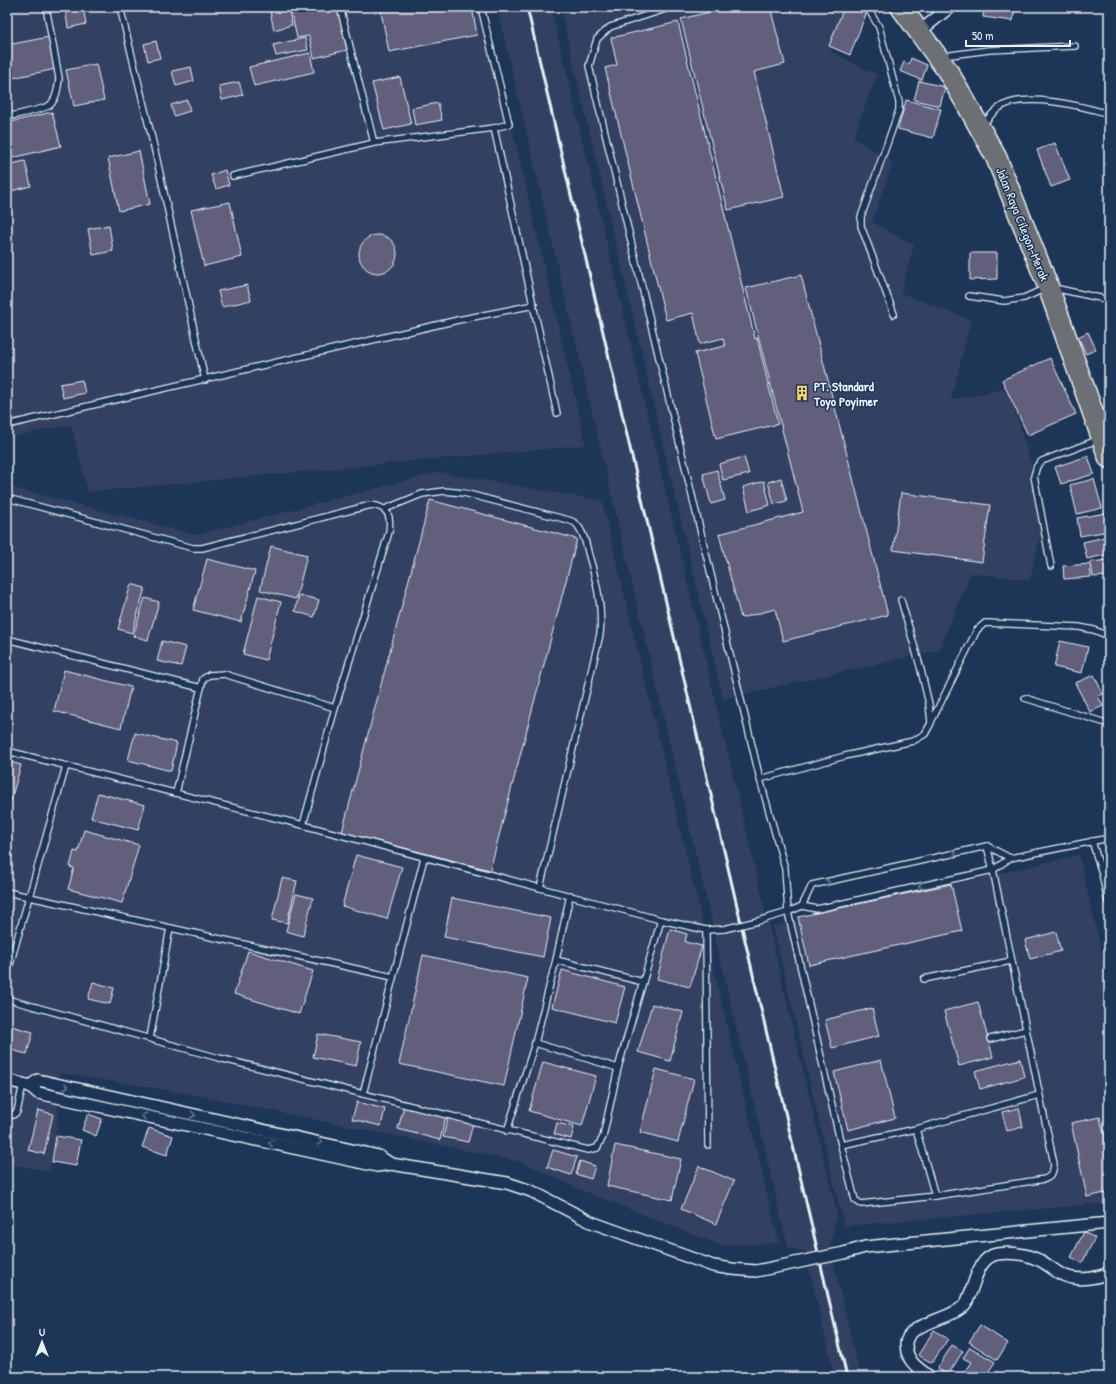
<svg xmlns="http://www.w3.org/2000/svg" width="1116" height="1384" viewBox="0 0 1116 1384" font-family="'Patrick Hand',sans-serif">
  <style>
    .built { fill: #324162 }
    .building { fill: #625e7d; stroke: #e8f1f8 }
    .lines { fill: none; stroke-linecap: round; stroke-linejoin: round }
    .lane-casing { stroke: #e8f1f8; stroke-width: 8 }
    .street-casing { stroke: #e8f1f8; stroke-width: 14 }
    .highway-casing { stroke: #e8f1f8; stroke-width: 23 }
    .lane { stroke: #1d3557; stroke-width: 5.5 }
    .street { stroke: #1d3557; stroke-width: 11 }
    .highway { stroke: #6c6f75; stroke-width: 20 }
    .rail { stroke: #e8f1f8; stroke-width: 3 }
    .lane-bridge-casing { stroke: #e8f1f8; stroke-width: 8; stroke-linecap: butt }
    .street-bridge-casing { stroke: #e8f1f8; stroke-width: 14; stroke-linecap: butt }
    .lane-bridge { stroke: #1d3557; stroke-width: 5.5 }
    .street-bridge { stroke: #1d3557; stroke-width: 11 }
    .oneway { stroke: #64778f }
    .labels { text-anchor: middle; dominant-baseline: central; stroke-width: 3; stroke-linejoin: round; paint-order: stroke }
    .street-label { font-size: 13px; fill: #e8f1f8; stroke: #1d3557 }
    .poi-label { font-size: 13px; font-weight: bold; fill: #e8f1f8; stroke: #1d3557; text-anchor: start }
  </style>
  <rect width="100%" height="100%" fill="#1d3557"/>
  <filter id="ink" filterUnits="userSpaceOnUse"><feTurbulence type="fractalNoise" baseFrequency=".025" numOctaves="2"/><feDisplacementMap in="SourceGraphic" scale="8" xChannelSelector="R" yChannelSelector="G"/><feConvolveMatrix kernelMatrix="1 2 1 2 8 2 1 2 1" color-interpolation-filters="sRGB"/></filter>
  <g filter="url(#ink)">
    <g class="built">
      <path d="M 7,7 L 484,7 L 586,445 L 88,492 L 71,425 L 7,438 Z"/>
      <path d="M 497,7 L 551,7 L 837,1214 L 830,1247 L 860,1377 L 835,1377 L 805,1252 L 788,1248 Z"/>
      <path d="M 560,7 L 844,7 L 830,51 L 877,75 L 853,138 L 893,162 L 872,222 L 914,245 L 901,293 L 971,320 L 951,400 L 1008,388 L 1046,512 L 1030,580 L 971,573 L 939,650 L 723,699 Z"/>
      <path d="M 439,472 L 602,501 L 779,1243 L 722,1246 L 581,1190 L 522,1162 L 180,1092 L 59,1073 L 58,1116 L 50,1171 L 7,1164 L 7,486 L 196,535 Z"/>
      <path d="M 1079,855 L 1109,983 L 1109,1090 L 1101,1092 L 1109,1129 L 1109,1203 L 844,1226 L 773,926 Z"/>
    </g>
    <g class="building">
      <path d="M 65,7 L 83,7 L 86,24 L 68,28 Z"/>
      <path d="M 269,7 L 288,7 L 292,25 L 274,30 Z"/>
      <path d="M 290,7 L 337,7 L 347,50 L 314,58 L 309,36 L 297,38 Z"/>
      <path d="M 380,7 L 472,7 L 477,35 L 389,52 Z"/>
      <path d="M 730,7 L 770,7 L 785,64 L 754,72 L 784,197 L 728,210 L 681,19 Z"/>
      <path d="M 844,7 L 864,7 L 868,9 L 850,55 L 829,46 Z"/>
      <path d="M 984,7 L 1015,7 L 1013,21 L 983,17 Z"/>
      <path d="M 678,22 L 755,339 L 757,338 L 778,424 L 716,439 L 695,353 L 725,346 L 723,338 L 700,344 L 693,313 L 666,320 L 605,68 L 617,65 L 611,38 Z"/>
      <path d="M 49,37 L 56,69 L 7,79 L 7,45 Z"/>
      <path d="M 305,38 L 308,50 L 276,56 L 273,45 Z"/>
      <path d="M 156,41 L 160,58 L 148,61 L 144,44 Z"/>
      <path d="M 310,53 L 314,72 L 254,86 L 249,67 Z"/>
      <path d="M 911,58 L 927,65 L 922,80 L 900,71 L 904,62 L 909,64 Z"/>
      <path d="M 96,64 L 104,100 L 74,106 L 66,70 Z"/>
      <path d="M 191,67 L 194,81 L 176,86 L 172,71 Z"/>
      <path d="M 400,77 L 411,124 L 384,130 L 372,83 Z"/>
      <path d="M 919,81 L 945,87 L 940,106 L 914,100 Z"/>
      <path d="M 239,82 L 243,95 L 222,100 L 219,86 Z"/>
      <path d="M 187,100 L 190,111 L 174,116 L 171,105 Z"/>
      <path d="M 906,100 L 941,109 L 933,138 L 898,129 Z"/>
      <path d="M 438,103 L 442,120 L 415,125 L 412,108 Z"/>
      <path d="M 52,112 L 61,146 L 8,159 L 7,123 Z"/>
      <path d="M 1055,143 L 1070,180 L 1051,187 L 1037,150 Z"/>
      <path d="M 139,151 L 150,204 L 119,211 L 108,158 Z"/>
      <path d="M 25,161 L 31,186 L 7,192 L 7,165 Z"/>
      <path d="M 225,170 L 229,185 L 216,189 L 211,175 Z"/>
      <path d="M 230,202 L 242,257 L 204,266 L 191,210 Z"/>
      <path d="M 109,225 L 113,251 L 93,255 L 88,229 Z"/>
      <circle cx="378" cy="254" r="19"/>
      <path d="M 970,253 L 997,253 L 997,279 L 970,280 Z"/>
      <path d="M 801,275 L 888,615 L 783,641 L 775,609 L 741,618 L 719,534 L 803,512 L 746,288 Z"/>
      <path d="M 247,285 L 251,300 L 222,307 L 218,291 Z"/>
      <path d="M 1088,332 L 1096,349 L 1086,354 L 1078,337 Z"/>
      <path d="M 1050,358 L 1076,414 L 1028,435 L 1002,380 Z"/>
      <path d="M 82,380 L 85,393 L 63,398 L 60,384 Z"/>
      <path d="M 1088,456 L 1094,474 L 1061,484 L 1055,467 Z"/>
      <path d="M 744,457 L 749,474 L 723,480 L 719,464 Z"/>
      <path d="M 717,470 L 725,500 L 711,504 L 703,474 Z"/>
      <path d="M 781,478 L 787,501 L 774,504 L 768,482 Z"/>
      <path d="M 1094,479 L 1102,508 L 1077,514 L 1070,485 Z"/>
      <path d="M 764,481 L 770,505 L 749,511 L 743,487 Z"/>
      <path d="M 901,493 L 990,505 L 982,562 L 893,550 Z"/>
      <path d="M 430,500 L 577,539 L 490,870 L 342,832 Z"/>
      <path d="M 1106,513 L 1109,531 L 1080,536 L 1077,518 Z"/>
      <path d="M 1109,536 L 1109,554 L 1087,559 L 1083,542 Z"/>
      <path d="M 271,546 L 307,555 L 296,599 L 260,590 Z"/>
      <path d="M 207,559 L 255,571 L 241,622 L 193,610 Z"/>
      <path d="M 1109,560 L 1109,576 L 1093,577 L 1091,562 Z"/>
      <path d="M 1090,564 L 1091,577 L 1064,579 L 1063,566 Z"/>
      <path d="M 131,584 L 145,588 L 132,633 L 118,629 Z"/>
      <path d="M 299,595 L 319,600 L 314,617 L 295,611 Z"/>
      <path d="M 258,596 L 281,602 L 266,660 L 243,654 Z"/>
      <path d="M 145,598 L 159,602 L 148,640 L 133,636 Z"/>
      <path d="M 162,641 L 186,647 L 181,666 L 157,661 Z"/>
      <path d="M 1060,641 L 1088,647 L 1082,673 L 1054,667 Z"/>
      <path d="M 64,670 L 131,687 L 121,728 L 54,711 Z"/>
      <path d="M 1094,675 L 1103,694 L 1098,696 L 1103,706 L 1090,712 L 1075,683 Z"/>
      <path d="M 135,733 L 177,743 L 171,771 L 128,760 Z"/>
      <path d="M 7,761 L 21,765 L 7,814 Z"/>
      <path d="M 98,793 L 145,805 L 138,830 L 91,818 Z"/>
      <path d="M 84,830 L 139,845 L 122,903 L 68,889 L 74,868 L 70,867 L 74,851 L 78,852 Z"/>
      <path d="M 356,855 L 402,867 L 387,919 L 342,906 Z"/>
      <path d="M 282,878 L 297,881 L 287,923 L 272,920 Z"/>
      <path d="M 951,884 L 962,931 L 809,965 L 798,917 Z"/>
      <path d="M 296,894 L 313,898 L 303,936 L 286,931 Z"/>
      <path d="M 452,898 L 551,918 L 543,957 L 444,937 Z"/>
      <path d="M 670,929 L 687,934 L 685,942 L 702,946 L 690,987 L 657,979 Z"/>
      <path d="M 1056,932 L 1061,951 L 1030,959 L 1025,940 Z"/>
      <path d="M 248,951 L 313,971 L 299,1014 L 234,994 Z"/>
      <path d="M 423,955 L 528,978 L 504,1086 L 399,1064 Z"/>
      <path d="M 562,970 L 625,987 L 615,1023 L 552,1007 Z"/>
      <path d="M 93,982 L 114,988 L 110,1004 L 88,999 Z"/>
      <path d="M 978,1002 L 993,1057 L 959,1066 L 944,1011 Z"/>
      <path d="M 652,1004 L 683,1012 L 670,1061 L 638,1052 Z"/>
      <path d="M 872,1008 L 879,1036 L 832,1048 L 825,1020 Z"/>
      <path d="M 7,1025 L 33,1032 L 27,1054 L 7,1049 Z"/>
      <path d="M 318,1034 L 361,1042 L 356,1066 L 313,1057 Z"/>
      <path d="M 1020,1059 L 1024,1077 L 980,1089 L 975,1071 Z"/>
      <path d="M 881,1060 L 895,1118 L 848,1130 L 834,1072 Z"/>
      <path d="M 543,1062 L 596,1076 L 582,1126 L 529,1111 Z"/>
      <path d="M 656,1069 L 694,1079 L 678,1142 L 640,1132 Z"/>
      <path d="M 357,1102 L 385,1109 L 381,1126 L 352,1119 Z"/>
      <path d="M 404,1106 L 446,1116 L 440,1140 L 398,1129 Z"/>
      <path d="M 1019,1108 L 1023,1127 L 1007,1131 L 1002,1112 Z"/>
      <path d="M 38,1110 L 53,1114 L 44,1154 L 28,1150 Z"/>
      <path d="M 88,1114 L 102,1119 L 96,1136 L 82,1130 Z"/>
      <path d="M 1100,1117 L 1109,1155 L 1109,1192 L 1087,1197 L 1071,1123 Z"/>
      <path d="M 448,1118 L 473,1124 L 468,1142 L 443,1137 Z"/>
      <path d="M 557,1123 L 574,1127 L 571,1139 L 554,1134 Z"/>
      <path d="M 149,1128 L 173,1136 L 167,1155 L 142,1147 Z"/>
      <path d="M 56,1136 L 81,1140 L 76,1166 L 52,1162 Z"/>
      <path d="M 615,1145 L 681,1159 L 672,1200 L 607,1186 Z"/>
      <path d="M 553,1150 L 577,1157 L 571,1175 L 547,1167 Z"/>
      <path d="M 580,1161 L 595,1166 L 591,1179 L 576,1174 Z"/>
      <path d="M 699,1166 L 734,1181 L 716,1224 L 681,1209 Z"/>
      <path d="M 1084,1232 L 1095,1238 L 1082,1263 L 1071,1257 Z"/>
      <path d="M 980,1325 L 1008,1343 L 997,1360 L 969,1342 Z"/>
      <path d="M 934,1330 L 948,1339 L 932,1363 L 918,1355 Z"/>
      <path d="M 952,1345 L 963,1351 L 948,1375 L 937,1369 Z"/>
      <path d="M 970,1347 L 995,1362 L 985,1377 L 961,1377 L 971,1362 L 963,1358 Z"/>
    </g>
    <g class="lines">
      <g class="lane-casing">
        <g id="lane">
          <path d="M 120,7 L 155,151 L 205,380"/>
          <path d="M 340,7 L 374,143"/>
          <path d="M 481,7 L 509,124 L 494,128 L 557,413"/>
          <path d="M 672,7 L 610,27 L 597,39 L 589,66 L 760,779 L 785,869 L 788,912 L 841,1145 L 855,1200 L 861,1204 L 935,1196 L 1045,1179 C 1052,1176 1053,1172 1054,1164 L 993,870 L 987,846"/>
          <path d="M 867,7 L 879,27 L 899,102 L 899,110 L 861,217 L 861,226 L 894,314"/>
          <path d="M 943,56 L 989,50 L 1075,46"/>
          <path d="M 7,117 C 15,115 45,109 50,105 C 57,98 58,87 59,78 L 46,7"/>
          <path d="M 982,125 C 987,120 993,112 999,108 C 1023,91 1082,106 1109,114"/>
          <path d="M 233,176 L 374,143 L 494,128"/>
          <path d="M 1054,288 L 1109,300"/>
          <path d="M 969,296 L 1004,301 L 1024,298 L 1046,288"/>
          <path d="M 1099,419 L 1109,416"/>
          <path d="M 7,425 L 458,320 L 534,305"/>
          <path d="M 7,498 L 193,548 L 202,548 L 371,505 C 389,507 391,516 389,532 L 335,708 L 303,825"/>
          <path d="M 385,509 L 422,494 L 444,491 L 464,493 L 568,520 C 572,521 576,523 578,526 C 584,534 586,543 588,552 C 596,579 603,607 600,634 L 540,888"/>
          <path d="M 1051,566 L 1034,476 L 1037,466 L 1042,461 L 1100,439"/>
          <path d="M 7,639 L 201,688"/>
          <path d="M 1025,698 L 1109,724"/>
          <path d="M 931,722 L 977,630 L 985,623 L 1079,627 L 1094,630 L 1109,636"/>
          <path d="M 7,751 L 303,825 L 661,920 L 706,930 L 724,929"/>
          <path d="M 760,779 L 845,756 L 913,741 L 925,734 L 931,723 L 929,704 L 920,666 L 901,600"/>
          <path d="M 176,793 L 203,679 L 209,675 L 224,674 L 335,708"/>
          <path d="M 1092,841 L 1102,874 L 1109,907"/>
          <path d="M 7,892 L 393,977"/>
          <path d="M 802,906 L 812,885 L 987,846 L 1010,858"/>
          <path d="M 758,921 L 788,912 L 802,906 L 817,909 L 993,870 L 1010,858 L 1109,838"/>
          <path d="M 706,930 L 708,1145"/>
          <path d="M 556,960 L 643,982"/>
          <path d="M 7,975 L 66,766"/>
          <path d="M 924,979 L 1011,961"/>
          <path d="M 7,999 L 219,1058 L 588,1150 L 597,1148 L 603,1137 L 618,1068 L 661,920"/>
          <path d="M 150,1038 L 170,928"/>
          <path d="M 990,1039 L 1026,1030"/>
          <path d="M 535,1043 L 618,1068"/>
          <path d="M 363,1094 L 424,858"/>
          <path d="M 7,1115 L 13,1115 L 17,1112 L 23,1084"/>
          <path d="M 916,1129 L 935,1196"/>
          <path d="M 507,1131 L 535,1043 L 556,960 L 570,895"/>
          <path d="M 841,1145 L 916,1129 L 1039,1095"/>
        </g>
      </g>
      <g class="street-casing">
        <g id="street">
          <path d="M 919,32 L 950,7"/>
          <path d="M 7,1080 L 30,1086 L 38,1093 L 377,1166 L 391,1164 L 507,1183 L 531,1191 L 591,1222 L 713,1266 L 732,1269 L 756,1271 L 795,1263"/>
          <path d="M 30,1086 L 38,1080 L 379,1156 L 391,1164"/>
          <path d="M 844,1253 L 865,1247 L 1109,1223"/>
          <path d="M 930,1377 C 917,1367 907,1362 906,1345 C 905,1322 955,1320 966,1303 C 975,1287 976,1258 997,1254 C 1011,1252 1026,1254 1039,1260 C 1046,1263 1052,1269 1059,1273 C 1074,1282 1094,1279 1109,1273"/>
        </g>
      </g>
      <g class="highway-casing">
        <path id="highway" d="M 901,7 L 947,70 L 965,101 L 996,157 L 1048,286 L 1109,458"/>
      </g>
      <use href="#lane" class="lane"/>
      <use href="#street" class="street"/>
      <use href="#highway" class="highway"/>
      <path class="rail" d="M 527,7 L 847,1377"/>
      <g class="lane-bridge-casing">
        <path id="lane-bridge" d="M 724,929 L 758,921"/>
      </g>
      <g class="street-bridge-casing">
        <path id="street-bridge" d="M 795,1263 L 844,1253"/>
      </g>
      <use href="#lane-bridge" class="lane-bridge"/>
      <use href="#street-bridge" class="street-bridge"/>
    </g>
    <defs><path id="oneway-chevron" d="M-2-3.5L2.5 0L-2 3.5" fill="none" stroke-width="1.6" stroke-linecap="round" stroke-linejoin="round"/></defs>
    <g class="oneway">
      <use href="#oneway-chevron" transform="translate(954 853) rotate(-13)"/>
      <use href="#oneway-chevron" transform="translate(827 882) rotate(-13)"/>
      <use href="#oneway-chevron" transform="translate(921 886) rotate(168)"/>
      <use href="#oneway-chevron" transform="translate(66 1087) rotate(13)"/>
      <use href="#oneway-chevron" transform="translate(193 1115) rotate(12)"/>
      <use href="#oneway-chevron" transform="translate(144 1116) rotate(-168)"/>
      <use href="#oneway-chevron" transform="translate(320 1142) rotate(13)"/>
      <use href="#oneway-chevron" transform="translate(271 1143) rotate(-168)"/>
    </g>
  </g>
  <defs>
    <g id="building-bare" transform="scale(1.2)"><path d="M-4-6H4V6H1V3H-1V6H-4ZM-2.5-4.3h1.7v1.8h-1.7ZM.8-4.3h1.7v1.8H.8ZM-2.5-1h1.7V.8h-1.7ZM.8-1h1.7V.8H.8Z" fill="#ffd166" stroke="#1d3557" stroke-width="2.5" paint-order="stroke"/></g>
  </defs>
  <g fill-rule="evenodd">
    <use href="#building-bare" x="802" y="393"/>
  </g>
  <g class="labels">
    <g class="street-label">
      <text transform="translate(1023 224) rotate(68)">Jalan Raya Cilegon-Merak</text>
    </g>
    <g class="poi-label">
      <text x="814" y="386">PT. Standard<tspan x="814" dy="15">Toyo Poyimer</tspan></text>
    </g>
  </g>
  <rect width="1116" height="1384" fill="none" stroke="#1d3557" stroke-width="24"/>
  <rect x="12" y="12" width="1092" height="1360" fill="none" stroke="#e8f1f8" stroke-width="1.5" filter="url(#ink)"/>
  <g transform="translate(42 1342)" stroke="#1d3557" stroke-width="3" paint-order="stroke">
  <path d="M0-3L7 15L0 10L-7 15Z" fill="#e8f1f8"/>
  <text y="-6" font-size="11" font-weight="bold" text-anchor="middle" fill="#e8f1f8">U</text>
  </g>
  <path d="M966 40v6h104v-6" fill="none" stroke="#e8f1f8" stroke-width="2"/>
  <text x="972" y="40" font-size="12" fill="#e8f1f8" stroke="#1d3557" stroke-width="3" paint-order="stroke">50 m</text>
</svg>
